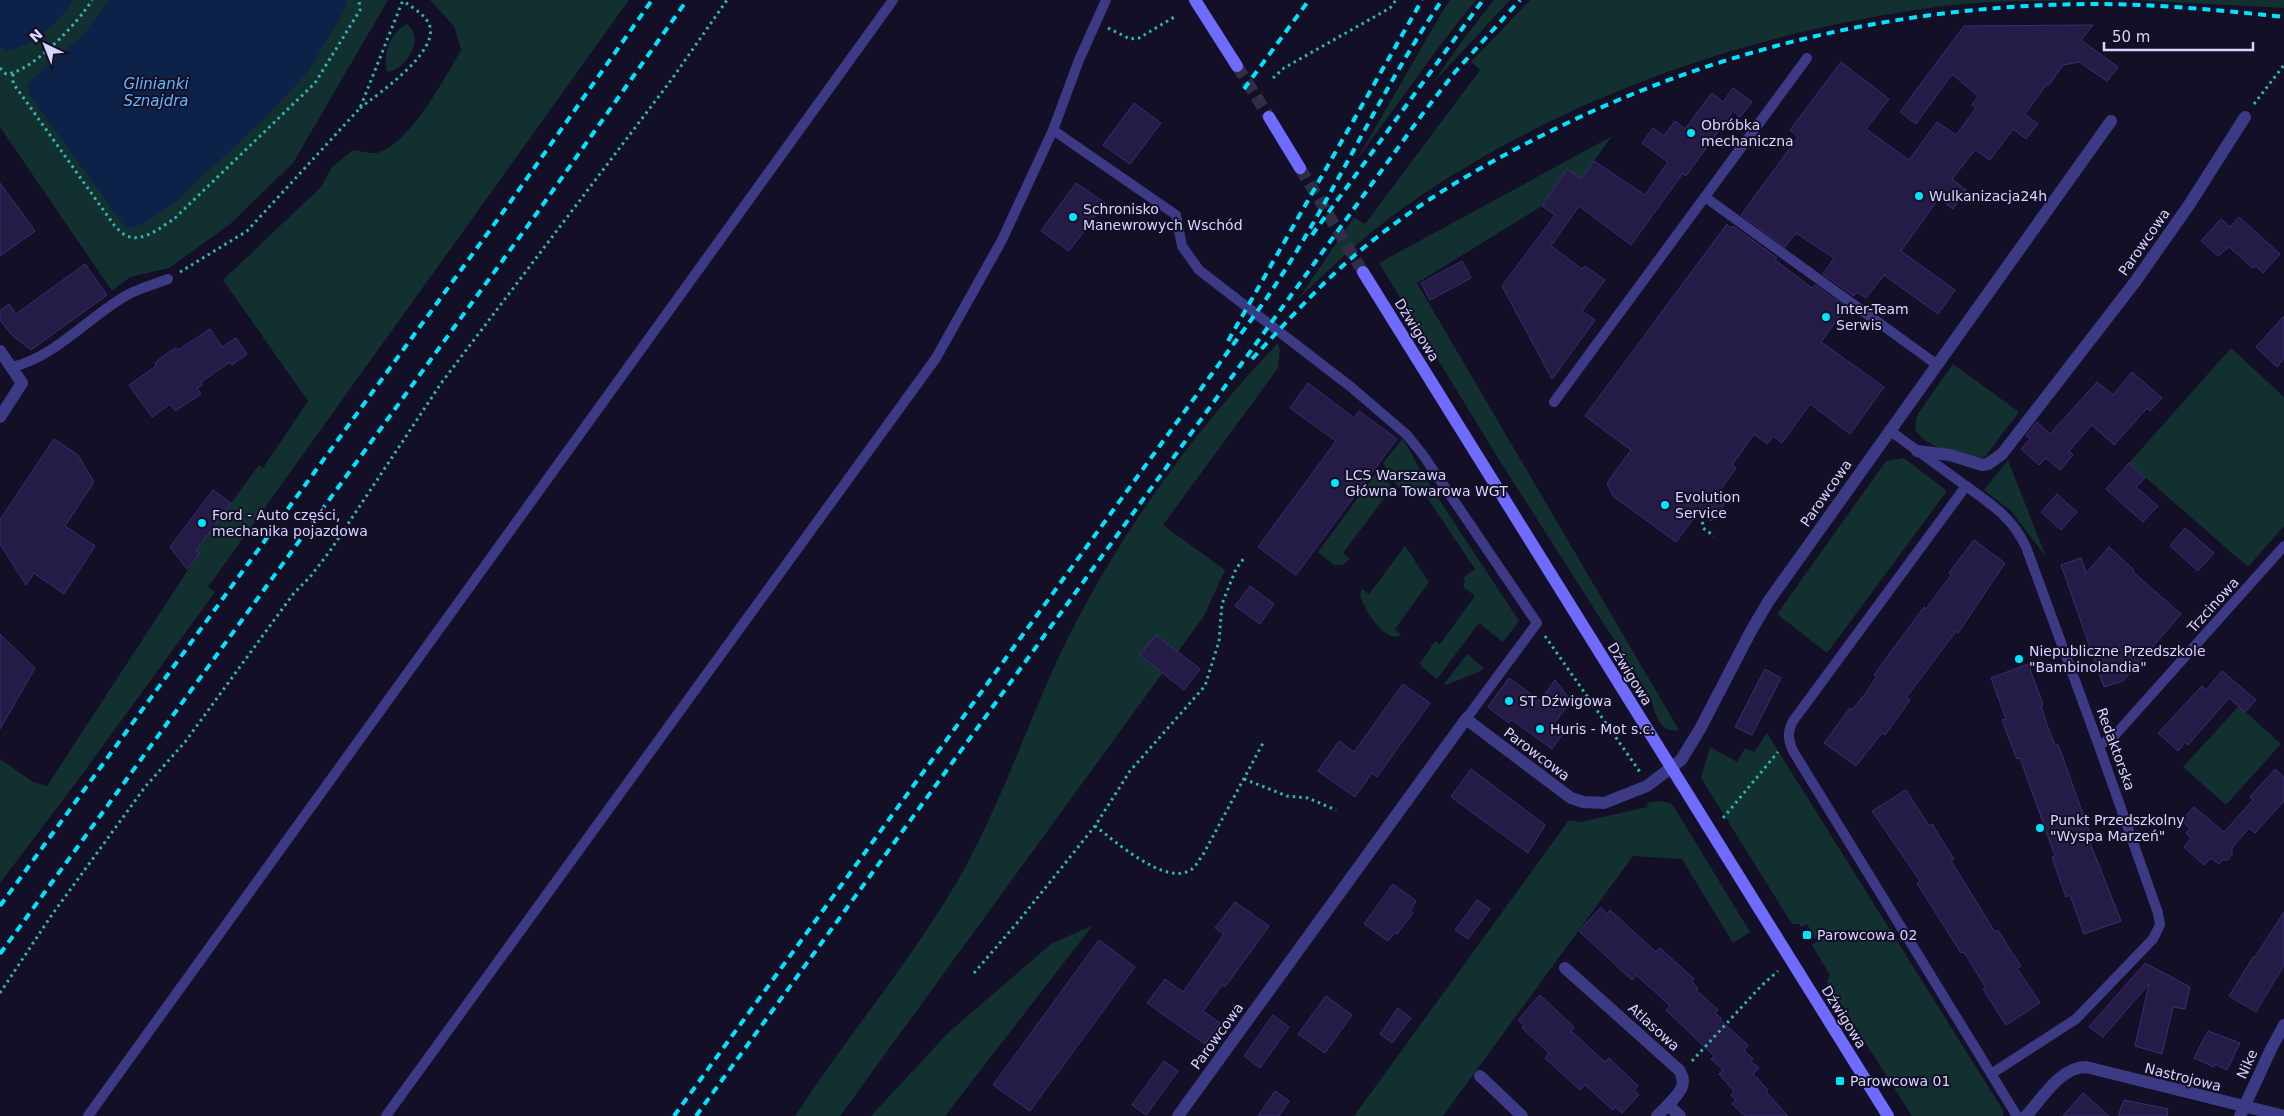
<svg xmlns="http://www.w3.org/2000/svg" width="2284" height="1116" viewBox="0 0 2284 1116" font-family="'DejaVu Sans',sans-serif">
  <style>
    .green { fill: #12302f }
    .water { fill: #0c2248 }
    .building { fill: #241b47; stroke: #3b2d73 }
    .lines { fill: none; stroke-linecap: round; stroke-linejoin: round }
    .secondary-tunnel { stroke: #312d47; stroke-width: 12; stroke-dasharray: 12 6; stroke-linecap: butt }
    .path { stroke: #2fb8b0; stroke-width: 3; stroke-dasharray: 2.5 4; stroke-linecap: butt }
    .service { stroke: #3d3a85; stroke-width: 10 }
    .minor { stroke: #3d3a85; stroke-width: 12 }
    .secondary { stroke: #6f6bff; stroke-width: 12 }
    .rail { stroke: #00e5ff; stroke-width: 4; stroke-dasharray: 8 6; stroke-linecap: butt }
    .poi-dot { fill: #00e5ff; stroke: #130f26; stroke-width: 2 }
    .labels { text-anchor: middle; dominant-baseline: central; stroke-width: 4; stroke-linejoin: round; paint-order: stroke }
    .poi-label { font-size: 14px; fill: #d9d4ff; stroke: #130f26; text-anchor: start }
    .street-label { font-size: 14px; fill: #d9d4ff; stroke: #130f26 }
    .water-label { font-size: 15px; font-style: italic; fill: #62b6ff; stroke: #130f26 }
  </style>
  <rect width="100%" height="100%" fill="#130f26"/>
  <g class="green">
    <path d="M 0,0 L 388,0 L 293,163 L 229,225 L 169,268 L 130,277 L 112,291 L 0,127 Z"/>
    <path d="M 430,0 L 629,0 L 208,587 L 215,592 L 78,780 L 0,883 L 0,759 L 33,782 L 47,786 L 199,553 L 196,551 L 259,465 L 263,468 L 308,401 L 223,280 L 321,187 L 332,167 L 353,150 C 361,151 373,155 380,152 C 412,140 444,79 461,50 L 454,26 Z"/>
    <path d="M 1450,0 L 1476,0 L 1441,44 L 1356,161 L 1441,14 Z"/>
    <path d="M 1494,0 L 1510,0 L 1433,83 L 1465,37 Z"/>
    <path d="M 1530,0 L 2077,0 C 2033,1 1988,1 1944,6 C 1751,31 1559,97 1399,211 C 1363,237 1331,268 1299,298 L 1354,217 L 1365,224 L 1480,70 L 1471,62 Z"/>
    <path d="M 2133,0 L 2284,0 L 2284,8 Z"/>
    <path d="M 407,24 C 410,27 413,30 414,34 C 419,49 401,71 387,72 C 383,54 389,33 407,24 Z"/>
    <path d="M 1612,136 L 1581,179 L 1567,169 L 1542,206 L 1417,283 L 1679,730 C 1660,734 1655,714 1651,698 L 1498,458 L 1379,263 Z"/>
    <path d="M 1278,343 L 1280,350 L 1278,368 L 1163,525 L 1225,570 L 1204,616 L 840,1116 L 795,1116 C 846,1038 907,966 955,885 C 1001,807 1028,719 1068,638 C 1122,530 1195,430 1278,343 Z"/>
    <path d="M 2231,348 L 2284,397 L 2284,526 L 2248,567 L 2129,463 Z"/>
    <path d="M 1953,364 L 2019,412 L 1984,458 C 1960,456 1930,450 1915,430 L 1917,415 Z"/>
    <path d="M 1403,438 L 1421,472 L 1519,621 L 1503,642 L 1479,623 L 1437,679 L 1423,668 L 1420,663 L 1435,641 L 1440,644 L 1475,596 L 1463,587 L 1465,581 L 1463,578 L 1475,569 L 1422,490 L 1412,494 L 1410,498 L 1404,496 L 1406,492 L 1397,486 L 1383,463 Z"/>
    <path d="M 1904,458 L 1947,491 L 1827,653 L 1777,614 L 1886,461 Z"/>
    <path d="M 2008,460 L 2046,557 L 2011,511 L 1984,490 Z"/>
    <path d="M 1380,468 L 1392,488 L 1343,553 L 1350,559 L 1342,565 L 1334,565 L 1318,552 Z"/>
    <path d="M 1405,546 L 1429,582 L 1395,629 L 1401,635 C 1385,645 1363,608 1360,594 L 1362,589 L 1369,594 Z"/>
    <path d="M 1467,654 L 1484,668 L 1481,671 L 1446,685 L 1444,684 Z"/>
    <path d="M 2239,706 L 2281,744 L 2226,805 L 2183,767 Z"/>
    <path d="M 1767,733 L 1996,1099 L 2004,1112 L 2003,1116 L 1912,1116 L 1827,982 L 1830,975 L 1812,945 L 1817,941 L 1807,924 L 1801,927 L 1799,924 L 1792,924 L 1701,778 L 1710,747 L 1737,762 L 1745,748 L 1754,752 Z"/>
    <path d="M 1658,801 L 1670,803 L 1674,807 L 1750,932 L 1733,943 L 1682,859 L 1633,856 L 1443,1116 L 1354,1116 L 1569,820 L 1580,822 L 1648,807 L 1646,803 Z"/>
    <path d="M 1093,925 L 945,1116 L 871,1116 L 948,1033 L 1051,944 Z"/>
  </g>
  <g class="water">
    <path d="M 0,0 L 72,0 C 60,24 33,44 8,51 L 0,46 Z"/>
    <path d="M 109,0 L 347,0 L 345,9 L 309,70 L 268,115 L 173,204 L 143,224 L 126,228 L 29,94 L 28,85 L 33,79 L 84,34 Z"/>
  </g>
  <g class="building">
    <path d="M 2093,25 L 2081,40 L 2118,67 L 2107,81 L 2079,62 L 2063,65 L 2049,85 L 2047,84 L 2025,114 L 2038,124 L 2026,139 L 2013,129 L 1990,160 L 1975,150 L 1952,179 L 1966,190 L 1953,209 L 1939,198 L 1901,251 L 1955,290 L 1938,314 L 1884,275 L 1866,298 L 1857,292 L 1854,296 L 1823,274 L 1834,258 L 1796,233 L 1785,247 L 1741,215 L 1798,137 L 1790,130 L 1841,62 L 1889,99 L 1866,129 L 1909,160 L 1937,122 L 1956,135 L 1976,108 L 1972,105 L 1978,96 L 1952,74 L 1916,124 L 1900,112 L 1964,26 Z"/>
    <path d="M 1733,88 L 1752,102 L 1740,117 L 1733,111 L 1686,176 L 1683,173 L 1631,245 L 1579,206 L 1551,246 L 1582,269 L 1585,266 L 1605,280 L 1582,311 L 1595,320 L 1552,379 L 1502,286 L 1555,215 L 1542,206 L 1567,169 L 1581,179 L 1594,161 L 1645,195 L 1668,162 L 1642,143 L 1653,128 L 1664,136 L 1675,121 L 1685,129 L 1712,93 L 1723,102 Z"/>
    <path d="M 1134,103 L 1161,123 L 1130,164 L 1103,145 Z"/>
    <path d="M 0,183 L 35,231 L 0,256 Z"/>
    <path d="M 1076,183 L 1105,203 L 1069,251 L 1041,231 Z"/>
    <path d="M 2239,217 L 2280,254 L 2263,273 L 2256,266 L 2253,268 L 2229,247 L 2218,256 L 2201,241 L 2221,219 L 2230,227 Z"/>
    <path d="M 1727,224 L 1731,228 L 1733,226 L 1777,258 L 1775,260 L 1812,288 L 1815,285 L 1846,307 L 1821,342 L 1884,387 L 1850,434 L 1810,404 L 1782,443 L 1773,436 L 1767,444 L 1754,434 L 1732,465 L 1736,468 L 1721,489 L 1726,501 L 1718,514 L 1711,521 L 1698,512 L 1676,542 L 1613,496 L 1607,483 L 1631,450 L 1585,416 Z"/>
    <path d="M 1462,261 L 1471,278 L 1430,300 L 1421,283 Z"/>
    <path d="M 85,264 L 107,295 L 31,350 L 12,335 L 0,320 L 0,311 L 9,304 L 16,314 Z"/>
    <path d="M 2284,316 L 2284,358 L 2277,367 L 2256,347 Z"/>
    <path d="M 210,329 L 222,347 L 236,338 L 247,354 L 232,365 L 230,362 L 201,382 L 202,385 L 197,388 L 201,394 L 175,411 L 170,404 L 152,417 L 129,385 L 156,366 L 155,363 L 170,351 L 176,348 L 178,350 Z"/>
    <path d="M 2132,372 L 2162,398 L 2150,411 L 2147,408 L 2114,445 L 2092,425 L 2069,451 L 2073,455 L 2060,470 L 2046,458 L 2039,465 L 2021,449 L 2030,439 L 2026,436 L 2037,422 L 2050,434 L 2097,382 L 2113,395 Z"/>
    <path d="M 1308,383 L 1354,418 L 1359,411 L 1397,439 L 1296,575 L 1258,547 L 1336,441 L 1290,408 Z"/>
    <path d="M 54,439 L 78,455 L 94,482 L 65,526 L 95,546 L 64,594 L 34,573 L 26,585 L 0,544 L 0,520 Z"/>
    <path d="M 2129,463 L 2145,478 L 2136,487 L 2158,506 L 2143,522 L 2106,489 Z"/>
    <path d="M 213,490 L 231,503 L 196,551 L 200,553 L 187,569 L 170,547 Z"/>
    <path d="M 2057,494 L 2077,512 L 2061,530 L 2041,512 Z"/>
    <path d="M 2185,528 L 2214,553 L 2198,571 L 2170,546 Z"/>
    <path d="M 1974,540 L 2005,563 L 1958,633 L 1956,631 L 1906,698 L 1910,700 L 1885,735 L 1882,733 L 1856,766 L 1824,743 L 1850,708 L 1852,710 L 1865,694 L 1877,676 L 1874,675 L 1924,607 L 1926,609 L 1951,575 L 1949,573 Z"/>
    <path d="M 2109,547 L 2134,570 L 2133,572 L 2181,614 L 2123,681 L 2104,687 L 2061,565 L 2081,558 L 2086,573 Z"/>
    <path d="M 1250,586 L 1274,604 L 1260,624 L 1235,606 Z"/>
    <path d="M 0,634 L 35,668 L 0,729 Z"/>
    <path d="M 1156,635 L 1200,669 L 1184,690 L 1140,655 Z"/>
    <path d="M 2028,664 L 2043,704 L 2041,706 L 2047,725 L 2055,745 L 2058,744 L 2093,842 L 2090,843 L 2121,921 L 2084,934 L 2070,895 L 2066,897 L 2052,857 L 2055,856 L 2020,758 L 2017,759 L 2009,739 L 2002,720 L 2006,719 L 1991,678 Z"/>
    <path d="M 1765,669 L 1781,678 L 1752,735 L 1735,727 Z"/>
    <path d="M 2222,671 L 2256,700 L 2245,712 L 2229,698 L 2188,745 L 2185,742 L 2178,751 L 2158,733 L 2202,686 L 2206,690 Z"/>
    <path d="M 1509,678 L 1540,701 L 1555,680 L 1571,701 L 1553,725 L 1563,733 L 1552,749 L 1512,720 L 1509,723 L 1488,707 Z"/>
    <path d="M 1403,684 L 1430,703 L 1377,777 L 1372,773 L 1355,797 L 1318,771 L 1339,741 L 1354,752 Z"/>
    <path d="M 1471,769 L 1545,825 L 1528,853 L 1451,797 Z"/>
    <path d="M 2275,769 L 2284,777 L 2284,801 L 2255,833 L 2249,828 L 2232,848 L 2232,854 L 2228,860 L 2222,860 L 2219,864 L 2211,858 L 2204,865 L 2184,847 L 2191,838 L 2186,833 L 2190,828 L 2181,821 L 2194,807 L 2224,832 L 2253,800 L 2250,797 Z"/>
    <path d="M 1906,790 L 1929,826 L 1932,824 L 1943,842 L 1954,859 L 1951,861 L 1995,932 L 1998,930 L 2009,948 L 2021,966 L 2017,968 L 2040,1003 L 2006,1025 L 1983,989 L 1986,988 L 1964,952 L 1961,953 L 1917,883 L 1920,881 L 1872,811 Z"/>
    <path d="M 1393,884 L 1416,901 L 1410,911 L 1413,913 L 1397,934 L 1395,932 L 1388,941 L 1364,924 Z"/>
    <path d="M 1477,900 L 1490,909 L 1468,939 L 1455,930 Z"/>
    <path d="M 1235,902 L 1269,926 L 1225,987 L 1222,985 L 1203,1011 L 1220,1023 L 1205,1044 L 1147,1003 L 1165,979 L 1183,992 L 1224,934 L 1215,928 Z"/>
    <path d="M 1601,907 L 1607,914 L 1610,910 L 1656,952 L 1660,948 L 1694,979 L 1692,982 L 1698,988 L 1696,990 L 1718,1010 L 1715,1013 L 1721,1018 L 1720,1020 L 1748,1045 L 1744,1050 L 1753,1059 L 1751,1062 L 1759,1068 L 1753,1074 L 1768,1090 L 1766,1092 L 1788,1116 L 1745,1116 L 1732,1104 L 1736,1100 L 1731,1095 L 1734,1091 L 1719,1074 L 1723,1070 L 1711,1059 L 1714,1056 L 1666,1010 L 1670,1006 L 1653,990 L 1636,975 L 1632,980 L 1579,931 Z"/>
    <path d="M 2284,912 L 2284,965 L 2256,1012 L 2229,996 L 2254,956 L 2255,957 Z"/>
    <path d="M 1099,940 L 1135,967 L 1030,1111 L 993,1085 Z"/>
    <path d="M 2145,963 L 2190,987 L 2185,1009 L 2173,1007 L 2162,1054 L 2135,1046 L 2149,984 L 2103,1037 L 2089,1027 Z"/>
    <path d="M 1540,995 L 1574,1027 L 1571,1031 L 1605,1062 L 1609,1058 L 1638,1086 L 1634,1090 L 1639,1095 L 1622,1113 L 1615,1107 L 1613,1110 L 1585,1085 L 1580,1090 L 1545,1058 L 1549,1053 L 1522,1028 L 1524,1025 L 1518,1020 Z"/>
    <path d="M 1326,996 L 1352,1015 L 1325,1053 L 1298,1034 Z"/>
    <path d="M 1398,1008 L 1411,1018 L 1392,1043 L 1380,1034 Z"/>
    <path d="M 1273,1015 L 1289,1027 L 1260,1068 L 1244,1056 Z"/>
    <path d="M 2208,1031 L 2240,1043 L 2227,1070 L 2215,1064 L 2214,1067 L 2194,1058 Z"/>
    <path d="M 1164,1061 L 1178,1071 L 1146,1115 L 1132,1105 Z"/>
    <path d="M 1275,1091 L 1289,1101 L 1279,1116 L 1258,1116 Z"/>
    <path d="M 2083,1093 L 2109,1116 L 2063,1116 Z"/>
    <path d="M 2124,1100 L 2168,1109 L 2167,1116 L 2118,1116 Z"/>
  </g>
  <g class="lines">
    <g class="secondary-tunnel">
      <path d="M 1237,66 L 1269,117"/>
      <path d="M 1300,168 L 1363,272"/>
    </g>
    <g class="path">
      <path d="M 1108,28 L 1130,39 L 1139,38 L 1176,16"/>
      <path d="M 0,68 L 6,74 C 31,73 79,22 92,0"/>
      <path d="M 13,74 L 13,83 L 114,225 C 118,229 122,234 127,236 C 143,243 163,226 175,218 L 315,83 L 360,10 L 359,0"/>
      <path d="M 1273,78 L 1284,68 L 1390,8 L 1396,0"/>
      <path d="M 2254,104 L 2284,65"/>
      <path d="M 360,108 C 378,94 441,51 429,24 C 424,14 412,7 403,1"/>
      <path d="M 180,272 L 247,231 L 360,108 L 403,0"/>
      <path d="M 1697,511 L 1702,516 L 1703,528 L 1714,536"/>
      <path d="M 1545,636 L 1640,772"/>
      <path d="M 1244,779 L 1287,796 L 1308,798 L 1336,810"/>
      <path d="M 1723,818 L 1778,752"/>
      <path d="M 1095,826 C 1115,841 1167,888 1192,869 C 1197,865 1200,858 1204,853 L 1263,743"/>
      <path d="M 974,973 L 1017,923 L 1095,826 L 1130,771 L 1205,686 L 1219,641 L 1222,604 L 1236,569 L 1244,558"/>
      <path d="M 0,993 L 51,916 L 145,787 L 185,742 L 294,593 L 310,577 L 330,551 L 442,382 L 672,79 L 727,0"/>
      <path d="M 1692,1061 L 1761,986 L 1778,971"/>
    </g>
    <g class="service">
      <path d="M 1053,130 L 1176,215 L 1182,246 L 1199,270 L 1351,387 L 1407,435 L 1423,455 L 1537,623 L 1466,719"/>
      <path d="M 1705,197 L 1936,364"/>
      <path d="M 12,367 C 56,357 90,315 129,294 C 141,288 155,284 168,279"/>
      <path d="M 1554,402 L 1807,58"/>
      <path d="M 1889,430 L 1966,486 L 1793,721 C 1787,733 1788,739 1793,751 L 2017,1116"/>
      <path d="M 1966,486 C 1992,505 2012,517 2026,547 L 2099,746 L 2158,913 L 2160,925 L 2153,939 L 2076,1019 L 1991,1074"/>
      <path d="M 2099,746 L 2116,734 L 2284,546"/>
      <path d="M 88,1116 L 893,0"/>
      <path d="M 386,1116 L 936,358 L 1002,240 L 1053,130 L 1079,60 L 1106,0"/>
    </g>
    <g class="minor">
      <path d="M 0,351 L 22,383 L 0,417"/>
      <path d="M 1917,451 L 1950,455 L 1982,465 L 1988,464 L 2002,454 L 2135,282 L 2189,205 L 2245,117"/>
      <path d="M 1565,968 L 1679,1070 C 1689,1085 1678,1094 1668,1105 L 1680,1116"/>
      <path d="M 1480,1076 L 1522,1116"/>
      <path d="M 1178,1116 L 1466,719 L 1571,798 L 1583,802 L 1604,803 L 1647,786 L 1681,760 L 1700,729 L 1751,631 L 1768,602 L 2111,121"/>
      <path d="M 1657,1116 L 1668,1105"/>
      <path d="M 2026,1116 C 2042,1099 2060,1067 2086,1067 L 2284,1116"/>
      <path d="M 2240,1116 L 2271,1049 L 2284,1025"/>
    </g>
    <g class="secondary">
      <path d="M 1195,0 L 1237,66"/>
      <path d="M 1269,117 L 1300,168"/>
      <path d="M 1363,272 L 1888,1116"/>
    </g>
    <g class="rail">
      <path d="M 1244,89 L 1309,0"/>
      <path d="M 1312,235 L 1483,0"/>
      <path d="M 1228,341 L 1422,0"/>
      <path d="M 1252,359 C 1283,326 1313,292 1347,262 C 1406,210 1473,170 1543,135 C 1712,49 1901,5 2091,4 C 2156,4 2220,10 2284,17"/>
      <path d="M 0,906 L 511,201 L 652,0"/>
      <path d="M 0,954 L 537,213 L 687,0"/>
      <path d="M 674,1116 L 1264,302 C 1330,206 1376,97 1442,0"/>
      <path d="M 696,1116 L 1424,112 L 1455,72 L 1520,0"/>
    </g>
  </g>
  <g class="poi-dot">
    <circle cx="1691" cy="133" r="5"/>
    <circle cx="1919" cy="196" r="5"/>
    <circle cx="1073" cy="217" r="5"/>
    <circle cx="1826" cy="317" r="5"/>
    <circle cx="1335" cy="483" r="5"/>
    <circle cx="1665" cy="505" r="5"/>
    <circle cx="202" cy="523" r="5"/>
    <circle cx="2019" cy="659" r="5"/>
    <circle cx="1509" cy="701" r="5"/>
    <circle cx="1540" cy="729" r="5"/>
    <circle cx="2040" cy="828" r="5"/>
    <rect x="1802" y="930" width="10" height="10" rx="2.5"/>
    <rect x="1835" y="1076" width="10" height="10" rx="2.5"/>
  </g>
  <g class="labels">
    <g class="poi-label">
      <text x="1701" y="125">Obróbka<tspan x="1701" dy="16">mechaniczna</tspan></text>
      <text x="1929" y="196">Wulkanizacja24h</text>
      <text x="1083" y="209">Schronisko<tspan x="1083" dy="16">Manewrowych Wschód</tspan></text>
      <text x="1836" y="309">Inter-Team<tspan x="1836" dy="16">Serwis</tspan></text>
      <text x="1345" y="475">LCS Warszawa<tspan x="1345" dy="16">Główna Towarowa WGT</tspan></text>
      <text x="1675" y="497">Evolution<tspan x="1675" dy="16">Service</tspan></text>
      <text x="212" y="515">Ford - Auto części,<tspan x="212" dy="16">mechanika pojazdowa</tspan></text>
      <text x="2029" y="651">Niepubliczne Przedszkole<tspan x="2029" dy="16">"Bambinolandia"</tspan></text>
      <text x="1519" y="701">ST Dźwigowa</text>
      <text x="1550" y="729">Huris - Mot s.c.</text>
      <text x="2050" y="820">Punkt Przedszkolny<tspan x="2050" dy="16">"Wyspa Marzeń"</tspan></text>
      <text x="1817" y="935">Parowcowa 02</text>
      <text x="1850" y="1081">Parowcowa 01</text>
    </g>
    <g class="street-label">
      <text transform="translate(2144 242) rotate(-55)">Parowcowa</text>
      <text transform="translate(1417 330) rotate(58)">Dźwigowa</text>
      <text transform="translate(1826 493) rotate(-55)">Parowcowa</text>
      <text transform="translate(2213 605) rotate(-48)">Trzcinowa</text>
      <text transform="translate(1630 674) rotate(58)">Dźwigowa</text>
      <text transform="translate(2116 749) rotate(70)">Redaktorska</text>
      <text transform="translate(1537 754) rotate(37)">Parowcowa</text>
      <text transform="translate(1844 1017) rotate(58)">Dźwigowa</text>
      <text transform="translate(1654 1027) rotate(42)">Atlasowa</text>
      <text transform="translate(1217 1036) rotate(-54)">Parowcowa</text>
      <text transform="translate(2247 1064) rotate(-66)">Nike</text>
      <text transform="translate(2183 1077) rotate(14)">Nastrojowa</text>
    </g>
    <g class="water-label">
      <text x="156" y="84">Glinianki<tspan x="156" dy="17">Sznajdra</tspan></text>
    </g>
  </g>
  <g transform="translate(45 45) rotate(317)" stroke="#130f26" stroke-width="4" paint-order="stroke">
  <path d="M0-4L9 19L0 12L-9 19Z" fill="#d9d4ff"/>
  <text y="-8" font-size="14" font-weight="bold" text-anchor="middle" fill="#d9d4ff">N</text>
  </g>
  <path d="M2104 42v8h149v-8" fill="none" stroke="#d9d4ff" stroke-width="2.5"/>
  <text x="2112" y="42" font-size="15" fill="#d9d4ff" stroke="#130f26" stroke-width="4" paint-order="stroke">50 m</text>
</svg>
